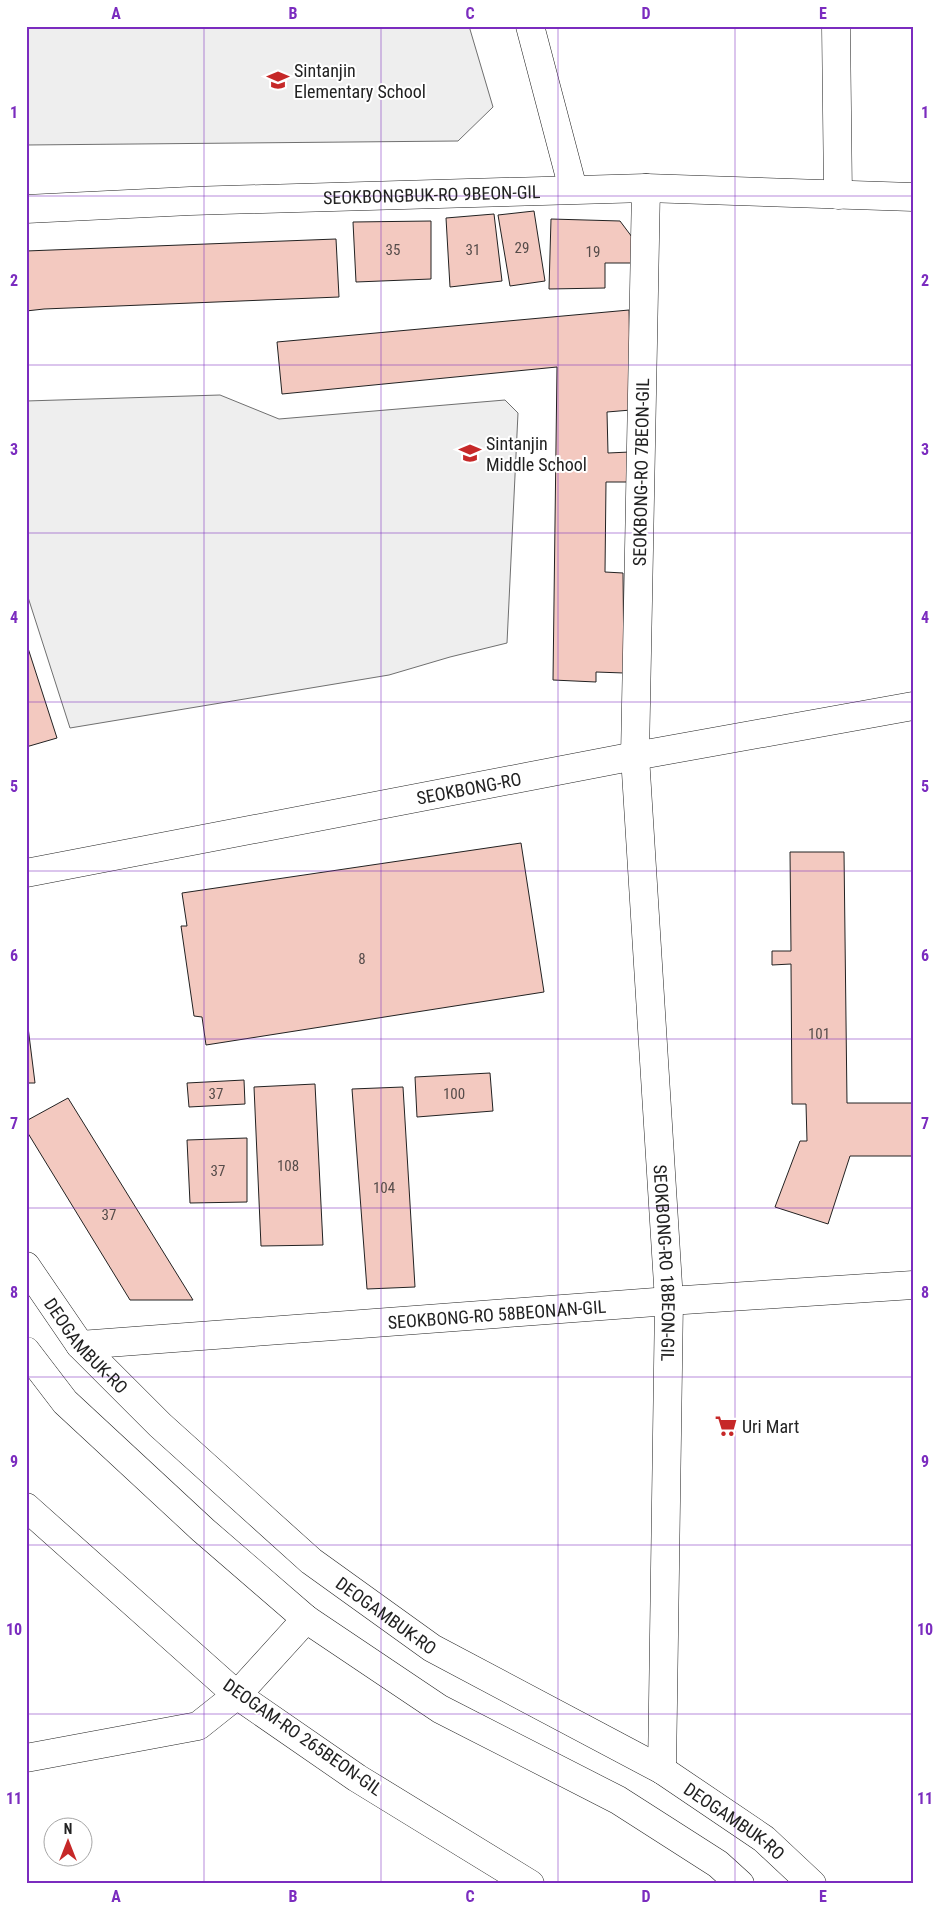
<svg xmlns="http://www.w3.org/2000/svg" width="939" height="1910" viewBox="0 0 939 1910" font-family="'Roboto Condensed',sans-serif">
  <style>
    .green { fill: #eee; stroke: #6f6f6f }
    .building { fill: #f3c9c0; stroke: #222 }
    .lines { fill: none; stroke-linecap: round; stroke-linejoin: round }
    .street-casing { stroke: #222; stroke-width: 29 }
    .secondary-casing { stroke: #222; stroke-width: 29 }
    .street { stroke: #fff; stroke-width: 28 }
    .secondary { stroke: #fff; stroke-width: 28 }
    .grid { fill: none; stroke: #7b2cbf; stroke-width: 1; stroke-opacity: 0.55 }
    .labels { text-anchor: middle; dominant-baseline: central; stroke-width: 4; stroke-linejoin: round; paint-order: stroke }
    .number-label { font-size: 15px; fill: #564c4a }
    .poi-label { font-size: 18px; fill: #222; stroke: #fff; text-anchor: start }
    .street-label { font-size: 18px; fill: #222; stroke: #fff }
    .neatline { fill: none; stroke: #7b2cbf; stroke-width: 2 }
    .grid-label { font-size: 16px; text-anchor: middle; font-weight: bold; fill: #7b2cbf }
  </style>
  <rect width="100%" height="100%" fill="#fff"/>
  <g class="green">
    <path d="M 26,26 L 469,26 L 493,107 L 458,141 L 26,145 Z"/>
    <path d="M 220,395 L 279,419 L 505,400 L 518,413 L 507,643 L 450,657 L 389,675 L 70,728 L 26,591 L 26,401 Z"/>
  </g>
  <g class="building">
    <path d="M 534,211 L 545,281 L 510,286 L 498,215 Z"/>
    <path d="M 494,214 L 502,281 L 450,287 L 446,218 Z"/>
    <path d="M 551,219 L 620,221 L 635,241 L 636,263 L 605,263 L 605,288 L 549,289 Z"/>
    <path d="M 431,221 L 431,279 L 356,282 L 353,222 Z"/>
    <path d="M 336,239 L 339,297 L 44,309 L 26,311 L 26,251 Z"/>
    <path d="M 629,310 L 631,410 L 607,412 L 608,453 L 630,452 L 631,482 L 606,482 L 605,572 L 623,573 L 624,673 L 596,672 L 596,682 L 553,680 L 557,367 L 282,394 L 277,342 Z"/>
    <path d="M 26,642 L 57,738 L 26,747 Z"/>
    <path d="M 521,843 L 544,992 L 206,1045 L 202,1017 L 194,1016 L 181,926 L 187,926 L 182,893 Z"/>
    <path d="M 790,852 L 844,852 L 847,1103 L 913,1103 L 913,1156 L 850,1156 L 828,1224 L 775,1207 L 800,1141 L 807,1141 L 806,1104 L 792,1104 L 791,964 L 772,965 L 772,951 L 791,951 Z"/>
    <path d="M 26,1011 L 35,1083 L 26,1083 Z"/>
    <path d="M 490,1073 L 493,1111 L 417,1117 L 415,1077 Z"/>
    <path d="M 244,1080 L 245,1104 L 189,1107 L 187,1083 Z"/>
    <path d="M 315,1084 L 323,1245 L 261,1246 L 254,1087 Z"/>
    <path d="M 403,1087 L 415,1287 L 367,1289 L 352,1089 Z"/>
    <path d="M 68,1098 L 193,1300 L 130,1300 L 26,1130 L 26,1121 Z"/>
    <path d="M 247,1138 L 247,1202 L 190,1203 L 187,1140 Z"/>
  </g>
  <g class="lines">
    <g class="street-casing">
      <g id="street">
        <path d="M 530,26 L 573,189"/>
        <path d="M 836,26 L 838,195"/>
        <path id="s1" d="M 646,188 L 635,756 L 669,1301 L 662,1770"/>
        <path id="s2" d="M 26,209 L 190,201 L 646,188 L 913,197"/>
        <path id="s3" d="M 80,1345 L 669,1301 L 913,1285"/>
        <path d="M 237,1695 L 357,1778 L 530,1884"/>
        <path d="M 26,1758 L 198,1726 L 237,1695 L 306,1619"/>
      </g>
    </g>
    <g class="secondary-casing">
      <g id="secondary">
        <path id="s4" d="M 26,873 L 635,756 L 913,706"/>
        <path id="s5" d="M 26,1266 L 80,1345 L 160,1425 L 311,1561 L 432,1648 L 662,1770 L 764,1839 L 812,1884"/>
        <path d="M 26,1351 L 65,1402 L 203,1530 L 306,1619 L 440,1709 L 618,1800 L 718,1864 L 740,1884"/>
        <path d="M 26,1507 L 237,1695"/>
      </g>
    </g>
    <use href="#street" class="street"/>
    <use href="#secondary" class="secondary"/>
  </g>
  <path class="grid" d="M 204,26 L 204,1884M 381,26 L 381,1884M 558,26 L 558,1884M 735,26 L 735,1884M 26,196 L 913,196M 26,365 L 913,365M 26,533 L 913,533M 26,702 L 913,702M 26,871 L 913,871M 26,1039 L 913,1039M 26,1208 L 913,1208M 26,1377 L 913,1377M 26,1545 L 913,1545M 26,1714 L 913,1714"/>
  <defs>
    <g id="school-bare" transform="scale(1.725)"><path d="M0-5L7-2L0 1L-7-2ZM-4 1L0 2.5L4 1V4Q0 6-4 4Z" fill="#c62828" stroke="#fff" stroke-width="2.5" paint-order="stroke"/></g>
    <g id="supermarket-bare" transform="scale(1.725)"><path d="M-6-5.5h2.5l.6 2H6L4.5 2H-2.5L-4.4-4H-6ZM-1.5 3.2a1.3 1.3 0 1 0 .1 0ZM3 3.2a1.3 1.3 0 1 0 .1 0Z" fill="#c62828" stroke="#fff" stroke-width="2.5" paint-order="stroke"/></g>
  </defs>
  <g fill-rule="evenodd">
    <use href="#school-bare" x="278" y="80"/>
    <use href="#school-bare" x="470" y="453"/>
    <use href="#supermarket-bare" x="726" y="1426"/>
  </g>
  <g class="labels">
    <g class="number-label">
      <text x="522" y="248">29</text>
      <text x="393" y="250">35</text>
      <text x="473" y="250">31</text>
      <text x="593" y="252">19</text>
      <text x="362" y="959">8</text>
      <text x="819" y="1034">101</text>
      <text x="216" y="1094">37</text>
      <text x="454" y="1094">100</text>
      <text x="288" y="1166">108</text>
      <text x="218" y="1171">37</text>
      <text x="384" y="1188">104</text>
      <text x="109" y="1215">37</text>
    </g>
    <g class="poi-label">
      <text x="294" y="70">Sintanjin<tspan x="294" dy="21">Elementary School</tspan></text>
      <text x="486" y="443">Sintanjin<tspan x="486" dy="21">Middle School</tspan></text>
      <text x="742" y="1426">Uri Mart</text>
    </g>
    <g class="street-label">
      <text stroke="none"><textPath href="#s2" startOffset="406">SEOKBONGBUK-RO 9BEON-GIL</textPath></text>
      <text transform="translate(641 472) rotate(-89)">SEOKBONG-RO 7BEON-GIL</text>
      <text stroke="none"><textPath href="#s4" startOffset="451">SEOKBONG-RO</textPath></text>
      <text stroke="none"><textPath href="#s1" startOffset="1076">SEOKBONG-RO 18BEON-GIL</textPath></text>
      <text stroke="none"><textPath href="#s3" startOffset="418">SEOKBONG-RO 58BEONAN-GIL</textPath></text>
      <text stroke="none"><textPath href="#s5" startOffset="100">DEOGAMBUK-RO</textPath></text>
      <text stroke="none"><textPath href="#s5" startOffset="505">DEOGAMBUK-RO</textPath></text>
      <text transform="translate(303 1737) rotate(35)">DEOGAM-RO 265BEON-GIL</text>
      <text stroke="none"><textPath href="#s5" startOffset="910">DEOGAMBUK-RO</textPath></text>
    </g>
  </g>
  <rect width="939" height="1910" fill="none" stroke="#ffffff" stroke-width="55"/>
  <g transform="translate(68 1842)"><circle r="24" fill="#ffffff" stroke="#a7a7a7"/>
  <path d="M0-4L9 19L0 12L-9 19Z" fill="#c62828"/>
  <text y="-8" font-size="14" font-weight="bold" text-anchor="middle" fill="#222222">N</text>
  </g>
  <rect x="28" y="28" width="884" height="1854" class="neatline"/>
  <g class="grid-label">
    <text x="116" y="19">A</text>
    <text x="293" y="19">B</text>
    <text x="470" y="19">C</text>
    <text x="646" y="19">D</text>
    <text x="823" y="19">E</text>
    <text x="14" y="118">1</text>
    <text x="925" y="118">1</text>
    <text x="14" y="286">2</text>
    <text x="925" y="286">2</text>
    <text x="14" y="455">3</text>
    <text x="925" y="455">3</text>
    <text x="14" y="623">4</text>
    <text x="925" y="623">4</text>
    <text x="14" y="792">5</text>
    <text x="925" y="792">5</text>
    <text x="14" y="961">6</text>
    <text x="925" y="961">6</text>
    <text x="14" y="1129">7</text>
    <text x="925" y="1129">7</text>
    <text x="14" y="1298">8</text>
    <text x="925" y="1298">8</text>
    <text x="14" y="1467">9</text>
    <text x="925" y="1467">9</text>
    <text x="14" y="1635">10</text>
    <text x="925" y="1635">10</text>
    <text x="14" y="1804">11</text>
    <text x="925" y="1804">11</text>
    <text x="116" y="1902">A</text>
    <text x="293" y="1902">B</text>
    <text x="470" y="1902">C</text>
    <text x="646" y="1902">D</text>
    <text x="823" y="1902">E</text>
  </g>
</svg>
